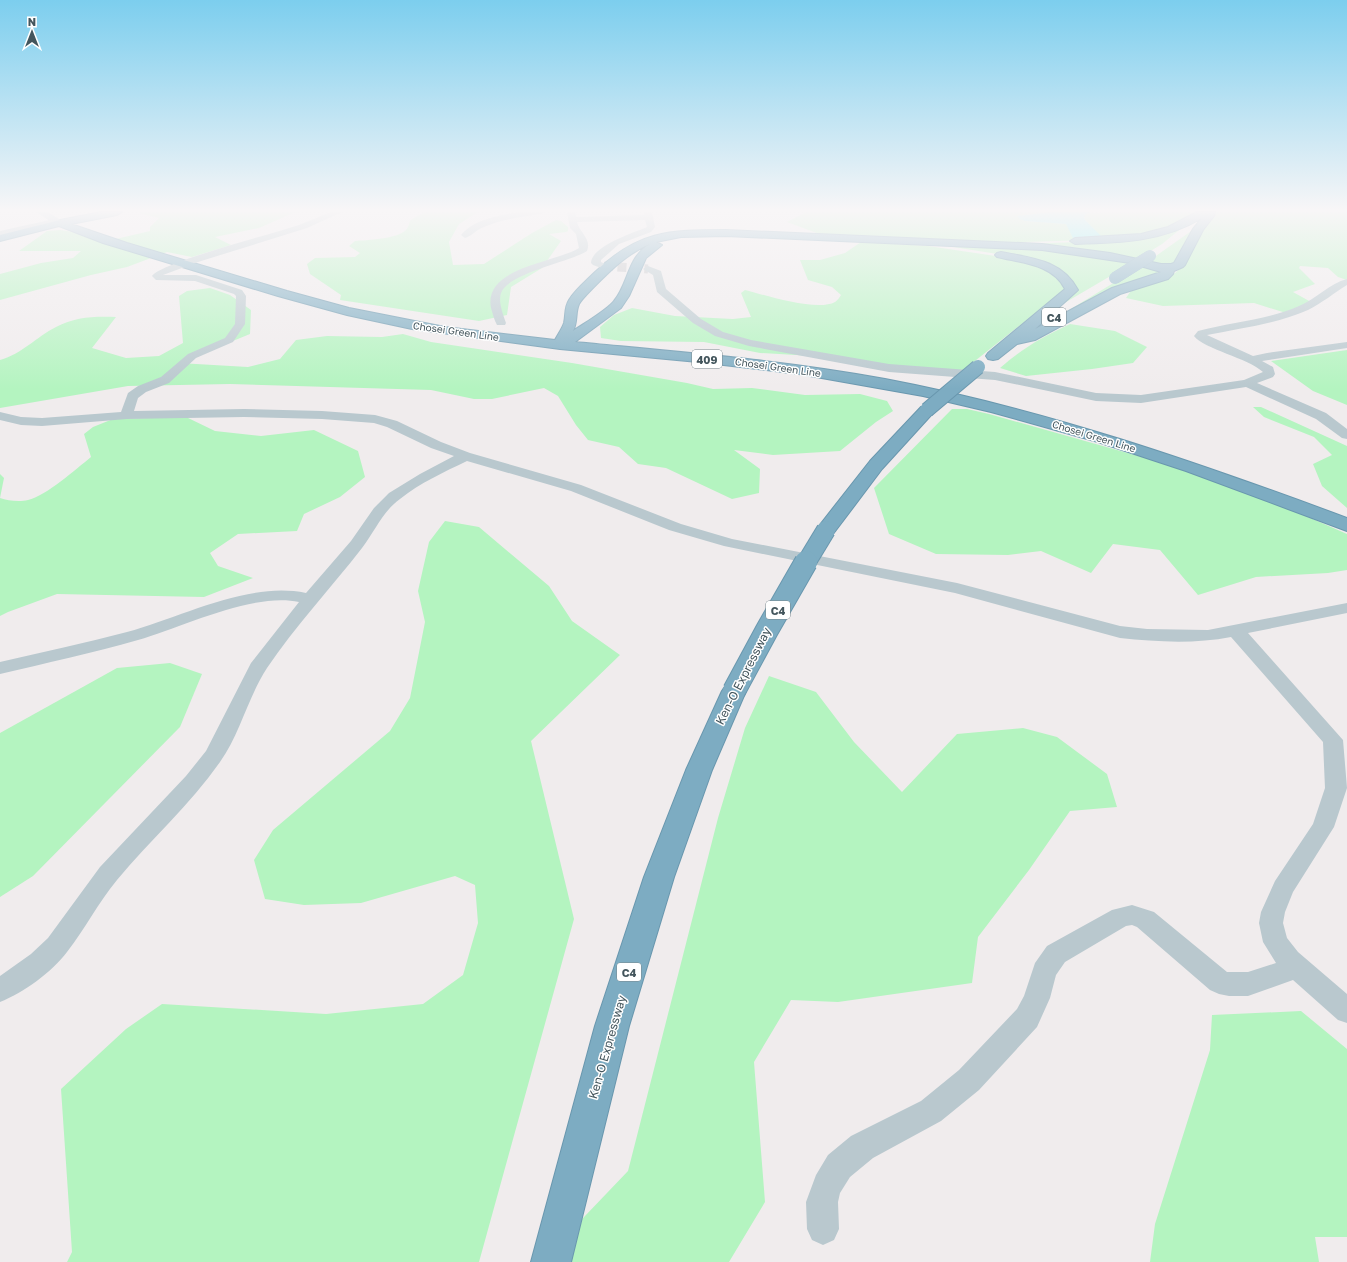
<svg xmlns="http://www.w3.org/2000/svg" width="1347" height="1262" viewBox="0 0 1347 1262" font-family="'Golos Text',sans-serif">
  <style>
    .green { fill: #b4f4c0 }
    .water { fill: #7bf4f6 }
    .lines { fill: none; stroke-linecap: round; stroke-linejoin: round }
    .minor-tunnel { stroke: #c5c6c9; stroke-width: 9; stroke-dasharray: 9 4.5; stroke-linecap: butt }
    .highway-casing { stroke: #6997ae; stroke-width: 2 }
    .minor { fill: #b9c8ce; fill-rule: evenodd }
    .major { fill: #a8c3cf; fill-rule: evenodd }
    .highway { fill: #7dacc2; fill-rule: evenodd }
    .highway-bridge-far3-casing { stroke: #6997ae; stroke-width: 12; stroke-linecap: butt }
    .highway-bridge-far2-casing { stroke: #6997ae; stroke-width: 16; stroke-linecap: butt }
    .highway-bridge-far1-casing { stroke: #6997ae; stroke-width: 20; stroke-linecap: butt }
    .highway-bridge-casing { stroke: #6997ae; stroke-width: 24; stroke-linecap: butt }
    .highway-bridge-far3 { stroke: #7dacc2; stroke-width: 12 }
    .highway-bridge-far2 { stroke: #7dacc2; stroke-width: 14 }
    .highway-bridge-far1 { stroke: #7dacc2; stroke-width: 18 }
    .highway-bridge { stroke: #7dacc2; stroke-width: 22 }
    .labels { text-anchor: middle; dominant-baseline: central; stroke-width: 3; stroke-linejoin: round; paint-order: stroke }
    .far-street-label { font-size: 10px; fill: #43555c; stroke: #fff }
    .shield { fill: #fff; stroke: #7b888d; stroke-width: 1 }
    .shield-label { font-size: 11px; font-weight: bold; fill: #43555c }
    .street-label { font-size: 12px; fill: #43555c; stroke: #fff }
  </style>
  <rect width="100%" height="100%" fill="#f0eced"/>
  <g class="green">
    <path d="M 142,212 L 301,212 L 293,213 L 259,228 L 215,237 L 231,245 L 192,257 L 167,252 L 127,267 L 91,275 L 0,300 L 0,274 L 41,263 L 73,258 L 81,251 L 19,251 L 47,231 L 60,230 L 73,232 L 103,242 L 150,231 L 150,227 L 159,218 L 139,213 Z"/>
    <path d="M 426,212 L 478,212 L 459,224 L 449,242 L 453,265 L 484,264 L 532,233 L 556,220 L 561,221 L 568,227 L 568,231 L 566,232 L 549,234 L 561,241 L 542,268 L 511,287 L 507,315 L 479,321 L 340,300 L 341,295 L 310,274 L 307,264 L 315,258 L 355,257 L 360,253 L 349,246 L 355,241 C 367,240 397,239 406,230 C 408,228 409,224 410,221 C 414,217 421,214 426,212 Z"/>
    <path d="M 806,212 L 1051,212 L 1023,215 L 1025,221 L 1067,224 L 1074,238 L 1100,236 L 1085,220 L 1084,216 L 1087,213 L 1194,212 L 1187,220 L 1171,228 L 1137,236 L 1091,240 L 987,243 L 822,235 L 787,222 Z"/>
    <path d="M 1213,212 L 1347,212 L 1347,280 L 1338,277 L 1328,268 L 1300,266 L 1299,268 L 1315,284 L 1293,292 L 1311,302 L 1286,313 L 1254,303 L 1163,306 L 1126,298 L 1134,286 L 1164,278 L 1175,273 L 1182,267 Z"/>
    <path d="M 1183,227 L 1162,244 L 1136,260 L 1017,244 L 1111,241 Z"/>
    <path d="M 1194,229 L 1173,266 L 1146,263 Z"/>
    <path d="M 861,242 L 928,246 L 1016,259 L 1054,272 L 1067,288 L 961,372 L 895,367 L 830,357 L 760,353 L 704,342 L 621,341 L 601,338 L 600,327 L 614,315 L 632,308 L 675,316 L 733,319 L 751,317 L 741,293 L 745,290 C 765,295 817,312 835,302 C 837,301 840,297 841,295 L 832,287 L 808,280 L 800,260 L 820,260 L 845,253 Z"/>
    <path d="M 941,245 L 1049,251 L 1092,256 L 1131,264 L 1061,305 L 1075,288 L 1072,280 L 1061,272 L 1010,256 Z"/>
    <path d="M 1141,266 L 1158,270 L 1161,272 L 1053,320 Z"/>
    <path d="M 210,288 L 230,295 L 251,310 L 250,334 L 179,363 L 248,367 L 280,359 L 296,340 L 327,336 L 382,337 L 403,334 L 431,342 L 572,363 L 687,383 L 713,389 L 752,388 L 805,395 L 860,394 L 887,401 L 893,411 L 876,422 L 840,451 L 773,455 L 734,450 L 760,469 L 759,493 L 732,499 L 666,468 L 638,464 L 619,447 L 588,440 L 576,425 L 558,396 L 544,388 L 492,399 L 474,399 L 431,390 L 230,384 L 128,386 L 0,408 L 0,360 C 22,354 36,337 56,327 C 75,317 94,316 116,317 L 92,348 L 126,358 L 159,356 L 183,343 L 179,296 L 187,291 Z"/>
    <path d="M 1070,324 L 1115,331 L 1147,347 L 1133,363 L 1092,369 L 1026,376 L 1000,368 C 1021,349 1044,336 1070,324 Z"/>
    <path d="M 1347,350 L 1347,405 L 1313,391 L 1271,361 Z"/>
    <path d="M 1253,407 L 1261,407 L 1347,446 L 1347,508 L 1322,486 L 1313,464 L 1332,455 L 1314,437 L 1264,417 Z"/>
    <path d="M 952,409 L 967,409 L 989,414 L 1163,463 L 1274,502 L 1347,534 L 1347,570 L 1328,573 L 1256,577 L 1198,595 L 1160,550 L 1113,544 L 1091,573 L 1041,551 L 1008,555 L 936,554 L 889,534 L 874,488 Z"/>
    <path d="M 186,417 L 215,431 L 261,436 L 314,430 L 358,451 L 365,477 L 340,497 L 304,514 L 297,531 L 238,534 L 210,553 L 218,566 L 253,578 L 204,597 L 57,594 L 8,612 L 0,616 L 0,474 L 4,478 L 0,498 C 8,501 20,502 28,500 C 46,496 76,469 91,457 L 84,434 L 93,427 L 113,419 Z"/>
    <path d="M 445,521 L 479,527 L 549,586 L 572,621 L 620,655 L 531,741 L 574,919 L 479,1262 L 67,1262 L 72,1252 L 61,1089 L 126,1029 L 162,1004 L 326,1014 L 423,1004 L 463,975 L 478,923 L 475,885 L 455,876 L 361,903 L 304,905 L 265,899 L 254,860 L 273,830 L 390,731 L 410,698 L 425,622 L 418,591 L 429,542 Z"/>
    <path d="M 170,663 L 202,674 L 180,727 L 33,876 L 0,897 L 0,733 L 117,668 Z"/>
    <path d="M 769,676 L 816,692 L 854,742 L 902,792 L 957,734 L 1023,728 L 1057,737 L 1107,774 L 1117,807 L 1070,811 L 1029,870 L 978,937 L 972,983 L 838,1002 L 791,1000 L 754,1062 L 765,1202 L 729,1262 L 541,1262 L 628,1171 L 718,818 L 745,728 Z"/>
    <path d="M 1301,1011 L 1347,1049 L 1347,1237 L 1315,1237 L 1319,1262 L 1150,1262 L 1155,1224 L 1210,1050 L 1212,1015 Z"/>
  </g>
  <path class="water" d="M 1051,212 L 1092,212 L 1087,213 L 1084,217 L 1085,220 L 1101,236 L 1073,238 L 1066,224 L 1025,221 L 1020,219 L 1017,216 Z"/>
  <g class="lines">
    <path class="minor-tunnel" d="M 604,266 L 648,269"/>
    <g class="highway-casing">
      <g id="highway">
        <path d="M 101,212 L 122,212 L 117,215 L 71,224 L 127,243 L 287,291 L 349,308 L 445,327 L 555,340 C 558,334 562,329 564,323 C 566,315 564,308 569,300 C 575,290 586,281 594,273 C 638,231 667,230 726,230 L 1042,244 L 1110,253 L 1161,264 L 1171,264 L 1174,263 L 1193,229 L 1202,218 C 1163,242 1119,243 1075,244 L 1070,241 L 1075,238 L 1141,234 L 1168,227 L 1197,212 L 1215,212 L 1214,216 L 1203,230 L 1185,265 L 1183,267 L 1174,271 L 1173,274 L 1168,279 L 1120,294 L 1035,340 L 1017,344 L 998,359 L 993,360 L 988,359 L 986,356 L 988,353 L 1065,289 C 1053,264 1021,263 997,257 L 995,255 L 997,253 L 1001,252 C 1032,258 1062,260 1078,290 L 1035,329 L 1112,288 L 1161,272 L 1130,263 L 1042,250 L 726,236 L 681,237 L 656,242 L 662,245 L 646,258 L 629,296 L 621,308 L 575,342 C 679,352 782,360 885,379 C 1044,409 1196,462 1347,518 L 1347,531 L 1186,471 L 1098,442 L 991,412 L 923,396 L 799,374 L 698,362 L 560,349 L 412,329 L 347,315 L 278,296 L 103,243 L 59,226 L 0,241 L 0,235 L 60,220 ZM 650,244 C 627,257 629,283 614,301 C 607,310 583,324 573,331 C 578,322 575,313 579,304 C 582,299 587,294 591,290 C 609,272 626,254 650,244 Z"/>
        <path d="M 927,405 L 933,407 L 935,410 L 933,413 L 882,469 L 833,534 L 826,536 L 819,534 L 816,530 L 819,526 L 870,461 L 921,407 Z"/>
        <path d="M 734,683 L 742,685 L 746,691 L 712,770 L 674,877 L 629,1026 L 571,1262 L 531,1262 L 595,1026 L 644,877 L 686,770 L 722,691 L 726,685 Z"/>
      </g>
    </g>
    <g class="minor">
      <path d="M 331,212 L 342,212 L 307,228 L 198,262 L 163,275 L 196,275 L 242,290 L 246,296 L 245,324 L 233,342 L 196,358 L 169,383 L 146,392 L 138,398 L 134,411 L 244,409 L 322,411 L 375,415 L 397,421 L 441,442 L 470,453 L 581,485 L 681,524 L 732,539 L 957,583 L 1120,626 L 1147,629 L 1208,630 L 1347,603 L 1347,613 L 1248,633 L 1343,740 L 1347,788 L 1334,827 L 1293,892 L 1285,912 L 1283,923 L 1287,938 L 1298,952 L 1347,994 L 1347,1023 L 1338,1020 L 1293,980 L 1248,996 L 1229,996 L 1219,994 L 1210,990 L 1137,927 L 1132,925 L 1126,926 L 1065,962 L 1056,975 L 1050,998 L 1037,1027 L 979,1090 L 941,1121 L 873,1158 L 850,1177 L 840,1193 L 838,1202 L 839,1229 L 834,1240 L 823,1245 L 812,1240 L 807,1229 L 806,1202 L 816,1175 L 828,1155 L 851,1136 L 921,1101 L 959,1070 L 1017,1009 L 1024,996 L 1035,963 L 1047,946 L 1112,910 L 1132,905 L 1154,912 L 1227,972 L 1248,972 L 1276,963 L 1263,942 L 1259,923 L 1261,912 L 1275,881 L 1313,824 L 1325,788 L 1323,742 L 1231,637 C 1195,644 1157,642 1120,638 L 955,593 L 724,546 L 669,530 L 571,491 L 467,461 C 444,472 420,483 400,499 C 383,511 375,531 362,548 C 331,588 296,625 267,668 C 248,697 240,734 220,762 C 190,805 150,840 117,880 C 98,903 85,929 67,952 C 52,972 23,993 0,1002 L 0,976 L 31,954 L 48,938 L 100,867 L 186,776 L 206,751 L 251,663 L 299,602 C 253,592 183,627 138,640 C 93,653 46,663 0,674 L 0,662 C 42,652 85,643 127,632 C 182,617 248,581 306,593 L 351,541 L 374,508 L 389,493 L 420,474 L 454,456 L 431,448 L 387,427 L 374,423 L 322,419 L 244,417 L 127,419 L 42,426 L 21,425 L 0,420 L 0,412 L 21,417 L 42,418 L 121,412 L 128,393 L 138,386 L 161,377 L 188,354 L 225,338 L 235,324 L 236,296 L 234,294 L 195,281 L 156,280 L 152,276 C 162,262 276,233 299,225 C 310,221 320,216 331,212 Z"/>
      <path d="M 521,212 L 544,212 L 540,214 C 521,217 502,219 484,227 C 477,229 472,236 465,238 L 461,235 C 474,219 501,215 521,212 Z"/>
      <path d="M 567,212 L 575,212 L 576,217 L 644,215 L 644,212 L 652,212 L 655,227 L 651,232 L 619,244 L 601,260 L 601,262 L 609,266 L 604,269 L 593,265 L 591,263 C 591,247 632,233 645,228 L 647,227 L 645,220 L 577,222 C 579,232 592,239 587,251 C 570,262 508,273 501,293 C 498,302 503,314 506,323 L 505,325 L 497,325 C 494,320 493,314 491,308 C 483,267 555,263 579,248 L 576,234 L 570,228 Z"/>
      <path d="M 54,219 L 58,222 L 57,224 L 0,237 L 0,231 Z"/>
      <path d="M 648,266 L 661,271 L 666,289 L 701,319 L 723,332 L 751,340 L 889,364 L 995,372 L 1096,393 L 1141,395 L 1244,380 L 1263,372 C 1248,358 1204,349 1194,336 L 1198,331 C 1232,322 1267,320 1299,306 C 1316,299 1330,283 1347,279 L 1347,285 C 1334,293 1322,303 1308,310 C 1276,324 1241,328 1207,335 L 1253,356 L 1267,353 L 1347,342 L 1347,348 L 1262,361 L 1273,367 L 1275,374 L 1273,377 L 1257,383 L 1326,413 L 1347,429 L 1347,439 L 1342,438 L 1316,419 L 1246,387 L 1141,403 L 1096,401 L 995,380 L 889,372 L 749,346 L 715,336 L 693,323 L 657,292 L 653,275 L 643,269 Z"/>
    </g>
    <path class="major" d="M 36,212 L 48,212 L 65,223 L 64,225 L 56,225 Z"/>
    <use href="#highway" class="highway"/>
    <g class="highway-bridge-far3-casing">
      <path id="highway-bridge-far3" d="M 1115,278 L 1150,256"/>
    </g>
    <g class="highway-bridge-far2-casing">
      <path id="highway-bridge-far2" d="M 927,410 L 978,367"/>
    </g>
    <g class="highway-bridge-far1-casing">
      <path id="highway-bridge-far1" d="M 806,563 L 826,530"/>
    </g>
    <g class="highway-bridge-casing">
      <path id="highway-bridge" d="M 734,691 L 767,630 L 806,562"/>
    </g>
    <use href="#highway-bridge-far3" class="highway-bridge-far3"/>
    <use href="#highway-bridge-far2" class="highway-bridge-far2"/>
    <use href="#highway-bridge-far1" class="highway-bridge-far1"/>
    <use href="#highway-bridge" class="highway-bridge"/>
  </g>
  <linearGradient id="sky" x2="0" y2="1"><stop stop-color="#7cceee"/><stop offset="0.54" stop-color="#f8f6f7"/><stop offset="1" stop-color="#f8f6f7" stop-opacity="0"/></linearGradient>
  <rect width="1347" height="389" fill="url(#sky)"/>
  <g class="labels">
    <g class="far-street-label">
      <text transform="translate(456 331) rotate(8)">Chosei Green Line</text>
      <text transform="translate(778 367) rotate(8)">Chosei Green Line</text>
      <text transform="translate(1094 436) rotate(17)">Chosei Green Line</text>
    </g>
    <g class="shield">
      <rect x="1042" y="308" width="24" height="18" rx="3"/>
      <rect x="692" y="350" width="30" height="18" rx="3"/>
      <rect x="766" y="601" width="24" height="18" rx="3"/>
      <rect x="617" y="963" width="24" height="18" rx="3"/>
    </g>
    <g class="shield-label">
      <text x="1054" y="317">C4</text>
      <text x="707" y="359">409</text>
      <text x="778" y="610">C4</text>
      <text x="629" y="972">C4</text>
    </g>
    <g class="street-label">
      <text transform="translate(743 676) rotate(-63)">Ken-O Expressway</text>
      <text transform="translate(607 1047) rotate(-74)">Ken-O Expressway</text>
    </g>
  </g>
  <g transform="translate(32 32)" stroke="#ffffff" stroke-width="3" paint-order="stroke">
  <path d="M0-3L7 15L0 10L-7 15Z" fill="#43555c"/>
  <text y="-6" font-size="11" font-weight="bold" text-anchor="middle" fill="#43555c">N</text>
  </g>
</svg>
